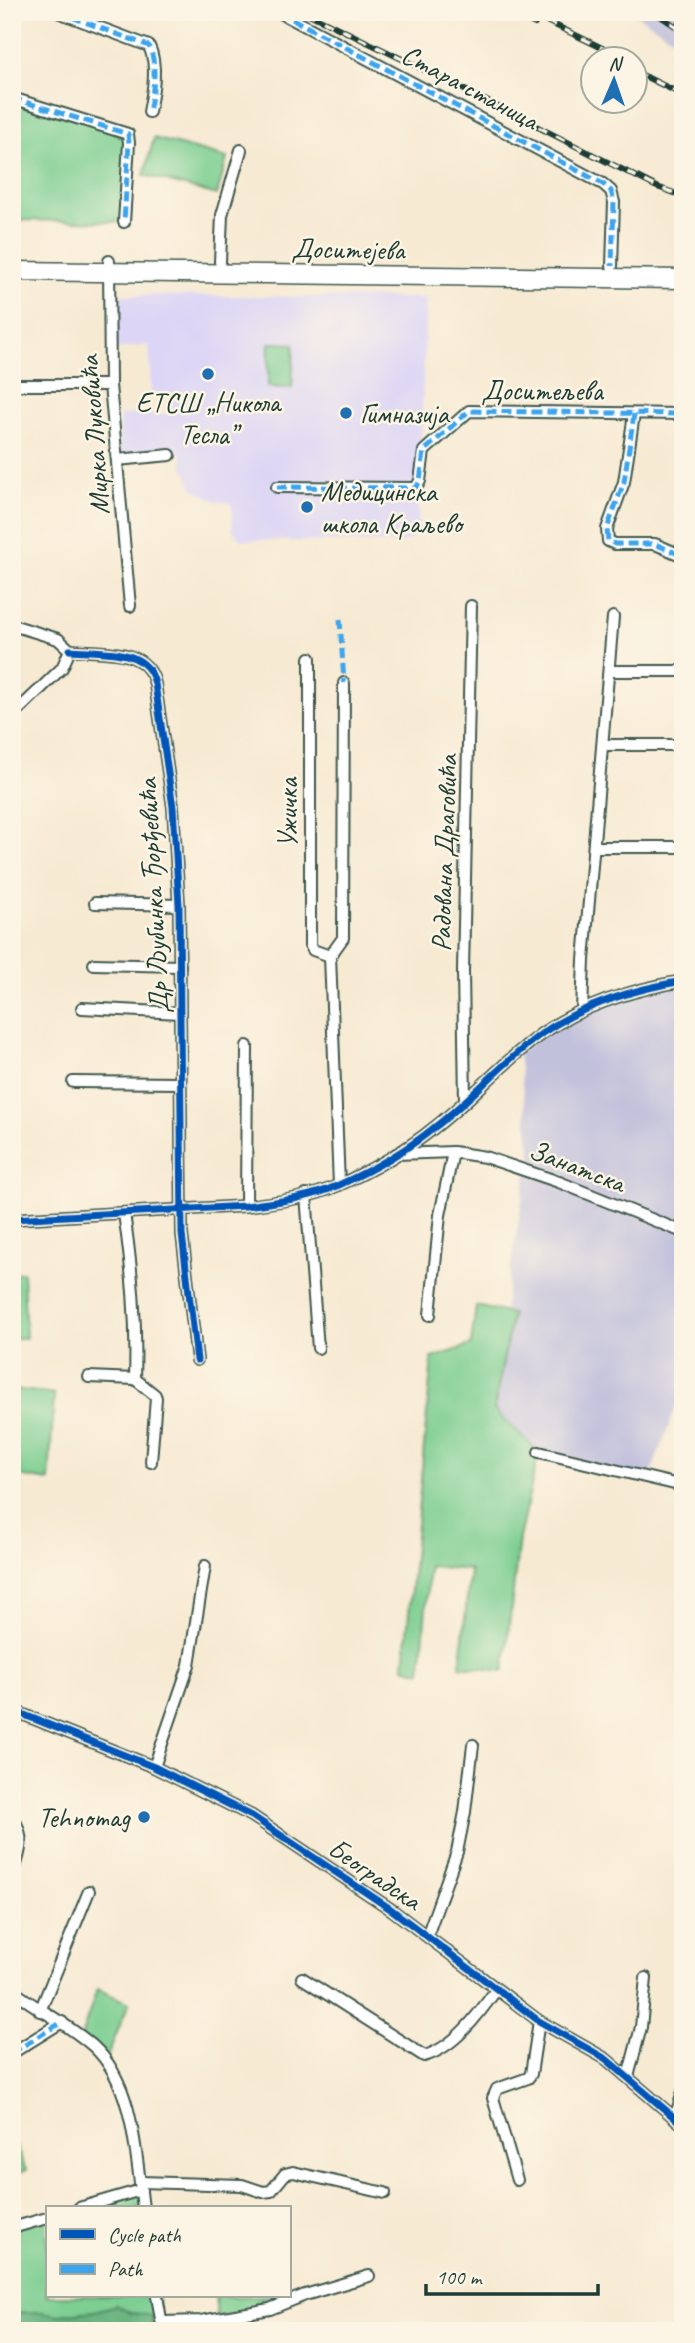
<svg xmlns="http://www.w3.org/2000/svg" width="695" height="2343" viewBox="0 0 695 2343" font-family="Caveat,sans-serif">
  <style>
    .built { fill: #dcd5f6 }
    .industrial { fill: #c2c1dc }
    .green { fill: #7cce91; stroke: #4e8662; stroke-width: 2 }
    .forest { fill: #65b17b; stroke: #427758; stroke-width: 2 }
    .lines { fill: none; stroke-linecap: round; stroke-linejoin: round }
    .minor-casing { stroke: #3f574c; stroke-width: 14 }
    .primary-casing { stroke: #3f574c; stroke-width: 21 }
    .minor { stroke: #fff; stroke-width: 10 }
    .primary { stroke: #fff; stroke-width: 18 }
    .rail-casing { stroke: #1f3d34; stroke-width: 6 }
    .rail { stroke: #fcf5e5; stroke-width: 3.5; stroke-dasharray: 10; stroke-linecap: butt }
    .quiet { stroke: #3da4eb; stroke-width: 5; stroke-dasharray: 10 5; stroke-linecap: butt }
    .cycleway-casing { stroke: #fcf5e5; stroke-width: 11 }
    .cycleway { stroke: #0057b8; stroke-width: 7 }
    .poi-dot { fill: #1f6fb2; stroke: #fcf5e5; stroke-width: 2.5 }
    .labels { text-anchor: middle; dominant-baseline: central; stroke-width: 5; stroke-linejoin: round; paint-order: stroke }
    .street-label { font-size: 28px; fill: #1f3d34; stroke: #fcf5e5 }
    .poi-label { font-size: 28px; fill: #1f3d34; stroke: #fcf5e5; text-anchor: start }
  </style>
  <rect width="100%" height="100%" fill="#fcf5e5"/>
  <filter id="ink" filterUnits="userSpaceOnUse"><feTurbulence type="fractalNoise" baseFrequency=".0143" numOctaves="2"/><feDisplacementMap in="SourceGraphic" scale="14" xChannelSelector="R" yChannelSelector="G"/><feConvolveMatrix kernelMatrix="1 2 1 2 8 2 1 2 1" color-interpolation-filters="sRGB"/></filter>
  <filter id="wash" filterUnits="userSpaceOnUse"><feTurbulence type="fractalNoise" baseFrequency=".00686" numOctaves="4" result="noise"/><feDisplacementMap in="SourceGraphic" scale="28" xChannelSelector="R" yChannelSelector="G"/><feGaussianBlur stdDeviation="1.57" result="paint"/><feColorMatrix in="noise" values="0 0 0 0 0 0 0 0 0 0 0 0 0 0 0 0 0 1.4 0 .05"/><feComposite in="paint" operator="in"/></filter>
  <g filter="url(#wash)">
    <rect width="100%" height="100%" fill="#f7ead3"/>
    <path class="built" d="M 112,295 L 426,298 L 418,531 L 413,538 L 401,543 L 241,540 L 232,530 L 233,512 L 230,503 L 216,501 L 194,489 L 183,466 L 182,453 L 120,457 L 120,415 L 171,414 L 172,394 L 151,392 L 149,345 L 114,349 Z"/>
    <g class="industrial">
      <path d="M 632,12 L 683,12 L 683,45 Z"/>
      <path d="M 683,981 L 683,1388 L 649,1478 L 539,1452 L 494,1410 L 512,1314 L 504,1312 L 527,1171 L 534,1173 L 518,1053 L 582,1010 Z"/>
    </g>
    <g class="green">
      <path d="M 12,98 L 128,134 L 124,222 L 12,220 Z"/>
      <path d="M 154,138 L 227,158 L 217,195 L 144,175 Z"/>
      <path d="M 269,343 L 294,344 L 292,388 L 268,387 Z"/>
      <path d="M 23,1272 L 26,1338 L 12,1338 L 12,1274 Z"/>
      <path d="M 476,1306 L 512,1314 L 494,1410 L 539,1452 L 519,1538 L 504,1671 L 460,1666 L 470,1570 L 429,1566 L 421,1672 L 404,1667 L 432,1358 L 471,1345 Z"/>
      <path d="M 12,1389 L 54,1394 L 49,1481 L 12,1475 Z"/>
      <path d="M 97,1989 L 129,2003 L 105,2062 L 81,2037 Z"/>
      <path d="M 12,2138 L 26,2170 L 12,2176 Z"/>
      <path d="M 141,2190 L 143,2208 L 79,2208 Z"/>
      <path d="M 47,2218 L 47,2296 L 157,2296 L 163,2331 L 148,2331 L 153,2319 L 150,2315 L 130,2313 L 116,2305 L 95,2311 L 59,2315 L 41,2312 L 12,2313 L 12,2228 Z"/>
      <path d="M 305,2295 L 217,2318 L 215,2297 Z"/>
    </g>
    <path class="forest" d="M 116,2305 L 130,2313 L 150,2315 L 153,2319 L 148,2331 L 12,2331 L 12,2313 L 41,2312 L 59,2315 L 95,2311 Z"/>
  </g>
  <g filter="url(#ink)">
    <g class="lines">
      <g class="minor-casing">
        <g id="minor">
          <path d="M 58,12 L 149,46 C 158,65 153,92 149,112"/>
          <path d="M 279,12 L 603,184 L 611,191 L 614,202 L 612,266"/>
          <path d="M 12,98 L 128,134 L 129,143 L 124,222"/>
          <path d="M 109,261 L 110,385 L 130,606"/>
          <path d="M 220,262 L 222,215 L 241,150"/>
          <path d="M 12,385 L 110,385"/>
          <path d="M 634,414 L 624,482 L 607,529 L 608,541 L 615,544 L 655,544 L 683,556"/>
          <path d="M 117,460 L 170,455"/>
          <path d="M 277,487 L 416,488 L 420,481 L 424,451 L 469,411 L 683,414"/>
          <path d="M 12,625 L 58,639 L 70,650"/>
          <path d="M 70,650 C 101,653 147,646 155,684 L 173,807 L 179,905 L 182,1234 L 197,1360"/>
          <path d="M 310,658 L 310,945 L 313,950 L 330,956"/>
          <path d="M 609,671 L 683,671"/>
          <path d="M 12,716 L 62,668 L 70,650"/>
          <path d="M 603,745 L 682,745"/>
          <path d="M 595,847 L 677,847"/>
          <path d="M 95,903 L 179,905"/>
          <path d="M 94,964 L 180,966"/>
          <path d="M 82,1008 L 180,1013"/>
          <path d="M 582,1010 L 584,960 L 613,617"/>
          <path d="M 73,1082 L 180,1083"/>
          <path d="M 465,1101 L 463,971 L 471,606"/>
          <path d="M 396,1154 L 453,1152 L 485,1157 L 559,1182 L 683,1232"/>
          <path d="M 339,1185 L 330,956 L 343,938 L 344,683"/>
          <path d="M 306,1195 L 318,1348"/>
          <path d="M 246,1206 L 247,1046"/>
          <path d="M 124,1213 C 132,1270 137,1321 135,1379 L 155,1395 L 156,1398 L 151,1462"/>
          <path d="M 12,1219 L 246,1206 C 277,1202 311,1198 339,1185 C 372,1170 407,1150 435,1127 C 473,1098 504,1060 544,1032 C 584,1005 635,989 683,981"/>
          <path d="M 430,1315 L 440,1215 L 453,1152"/>
          <path d="M 89,1377 L 135,1379"/>
          <path d="M 539,1452 L 683,1486"/>
          <path d="M 12,1710 L 154,1767 L 252,1816 L 392,1910 L 539,2021 L 606,2059 L 683,2125"/>
          <path d="M 154,1767 L 189,1665 L 205,1566"/>
          <path d="M 12,1817 C 27,1836 19,1856 12,1876"/>
          <path d="M 427,1936 L 457,1852 L 465,1812 L 473,1745"/>
          <path d="M 302,1978 L 424,2056 C 454,2048 479,2014 496,1990"/>
          <path d="M 12,1990 C 38,2010 68,2024 93,2046 C 134,2083 136,2156 143,2208"/>
          <path d="M 40,2011 L 89,1891"/>
          <path d="M 12,2053 L 62,2022"/>
          <path d="M 628,2077 L 641,2027 L 646,1978"/>
          <path d="M 675,2118 L 683,2092"/>
          <path d="M 517,2180 L 493,2098 L 497,2089 L 528,2078 L 531,2074 L 539,2021"/>
          <path d="M 140,2182 L 242,2185 L 263,2192 L 271,2191 L 285,2174 L 293,2172 L 385,2193"/>
          <path d="M 79,2208 L 141,2190"/>
          <path d="M 12,2228 L 47,2218"/>
          <path d="M 157,2296 L 163,2331"/>
          <path d="M 163,2322 L 201,2321 L 270,2309 L 305,2295 L 369,2276"/>
        </g>
      </g>
      <g class="primary-casing">
        <path id="primary" d="M 12,271 L 683,279"/>
      </g>
      <use href="#minor" class="minor"/>
      <use href="#primary" class="primary"/>
      <g class="rail-casing">
        <g id="rail">
          <path d="M 305,12 L 435,75 L 657,187 L 683,196"/>
          <path d="M 510,12 L 535,24"/>
          <path d="M 528,12 L 627,60"/>
          <path d="M 654,12 L 683,31"/>
          <path d="M 636,72 L 683,95"/>
        </g>
      </g>
      <use href="#rail" class="rail"/>
      <g class="quiet">
        <path d="M 58,12 L 149,46 C 158,65 153,92 149,112"/>
        <path d="M 279,12 L 603,184 L 611,191 L 614,202 L 612,266"/>
        <path d="M 12,98 L 128,134 L 129,143 L 124,222"/>
        <path d="M 634,414 L 624,482 L 607,529 L 608,541 L 615,544 L 655,544 L 683,556"/>
        <path d="M 277,487 L 416,488 L 420,481 L 424,451 L 469,411 L 683,414"/>
        <path d="M 340,619 L 344,683"/>
        <path d="M 12,2053 L 62,2022"/>
      </g>
      <g class="cycleway-casing">
        <g id="cycleway">
          <path d="M 70,650 C 101,653 147,646 155,684 L 173,807 L 179,905 L 182,1234 L 197,1360"/>
          <path d="M 12,1219 L 246,1206 C 277,1202 311,1198 339,1185 C 372,1170 407,1150 435,1127 C 473,1098 504,1060 544,1032 C 584,1005 635,989 683,981"/>
          <path d="M 12,1710 L 154,1767 L 252,1816 L 392,1910 L 539,2021 L 606,2059 L 683,2125"/>
        </g>
      </g>
      <use href="#cycleway" class="cycleway"/>
    </g>
  </g>
  <g class="poi-dot">
    <circle cx="208" cy="374" r="7"/>
    <circle cx="346" cy="413" r="7"/>
    <circle cx="307" cy="507" r="7"/>
    <circle cx="144" cy="1817" r="7"/>
  </g>
  <g class="labels">
    <g class="street-label">
      <text transform="translate(470 87) rotate(28)">Стара станица</text>
      <text transform="translate(348 249) rotate(1)">Доситејева</text>
      <text x="542" y="390">Доситељева</text>
      <text transform="translate(94 435) rotate(-94)">Мирка Луковића</text>
      <text transform="translate(287 813) rotate(-90)">Ужичка</text>
      <text transform="translate(444 853) rotate(-88)">Радована Драговића</text>
      <text transform="translate(153 896) rotate(-93)">Др Љубинка Ђорђевића</text>
      <text transform="translate(577 1166) rotate(21)">Занатска</text>
      <text transform="translate(375 1874) rotate(34)">Београдска</text>
    </g>
    <g class="poi-label">
      <text x="208" y="402" text-anchor="middle">ЕТСШ „Никола<tspan x="208" dy="32">Тесла”</tspan></text>
      <text x="360" y="413">Гимназија</text>
      <text x="321" y="491">Медицинска<tspan x="321" dy="32">школа Краљево</tspan></text>
      <text x="130" y="1817" text-anchor="end">Tehnomag</text>
    </g>
  </g>
  <rect width="695" height="2343" fill="none" stroke="#fcf5e5" stroke-width="42"/>
  <rect x="46" y="2206" width="245" height="91" fill="#fcf5e5" stroke="#a4ab9e" stroke-width="2"/>
  <rect x="60" y="2229" width="35" height="10" fill="#0057b8" stroke="#a4ab9e" stroke-width="2"/>
  <text x="108" y="2242" font-size="21" fill="#1f3d34">Cycle path</text>
  <rect x="60" y="2264" width="35" height="10" fill="#3da4eb" stroke="#a4ab9e" stroke-width="2"/>
  <text x="108" y="2276" font-size="21" fill="#1f3d34">Path</text>
  <g transform="translate(614 80) rotate(2)"><circle r="33" fill="#fcf5e5" stroke="#a4ab9e" stroke-width="2"/>
  <path d="M0-5L12 26L0 18L-12 26Z" fill="#1f6fb2"/>
  <text y="-10" font-size="19" font-weight="bold" text-anchor="middle" fill="#1f3d34">N</text>
  </g>
  <path d="M426 2284v10h172v-10" fill="none" stroke="#1f3d34" stroke-width="3.5"/>
  <text x="436" y="2284" font-size="21" fill="#1f3d34" stroke="#fcf5e5" stroke-width="5" paint-order="stroke">100 m</text>
</svg>
